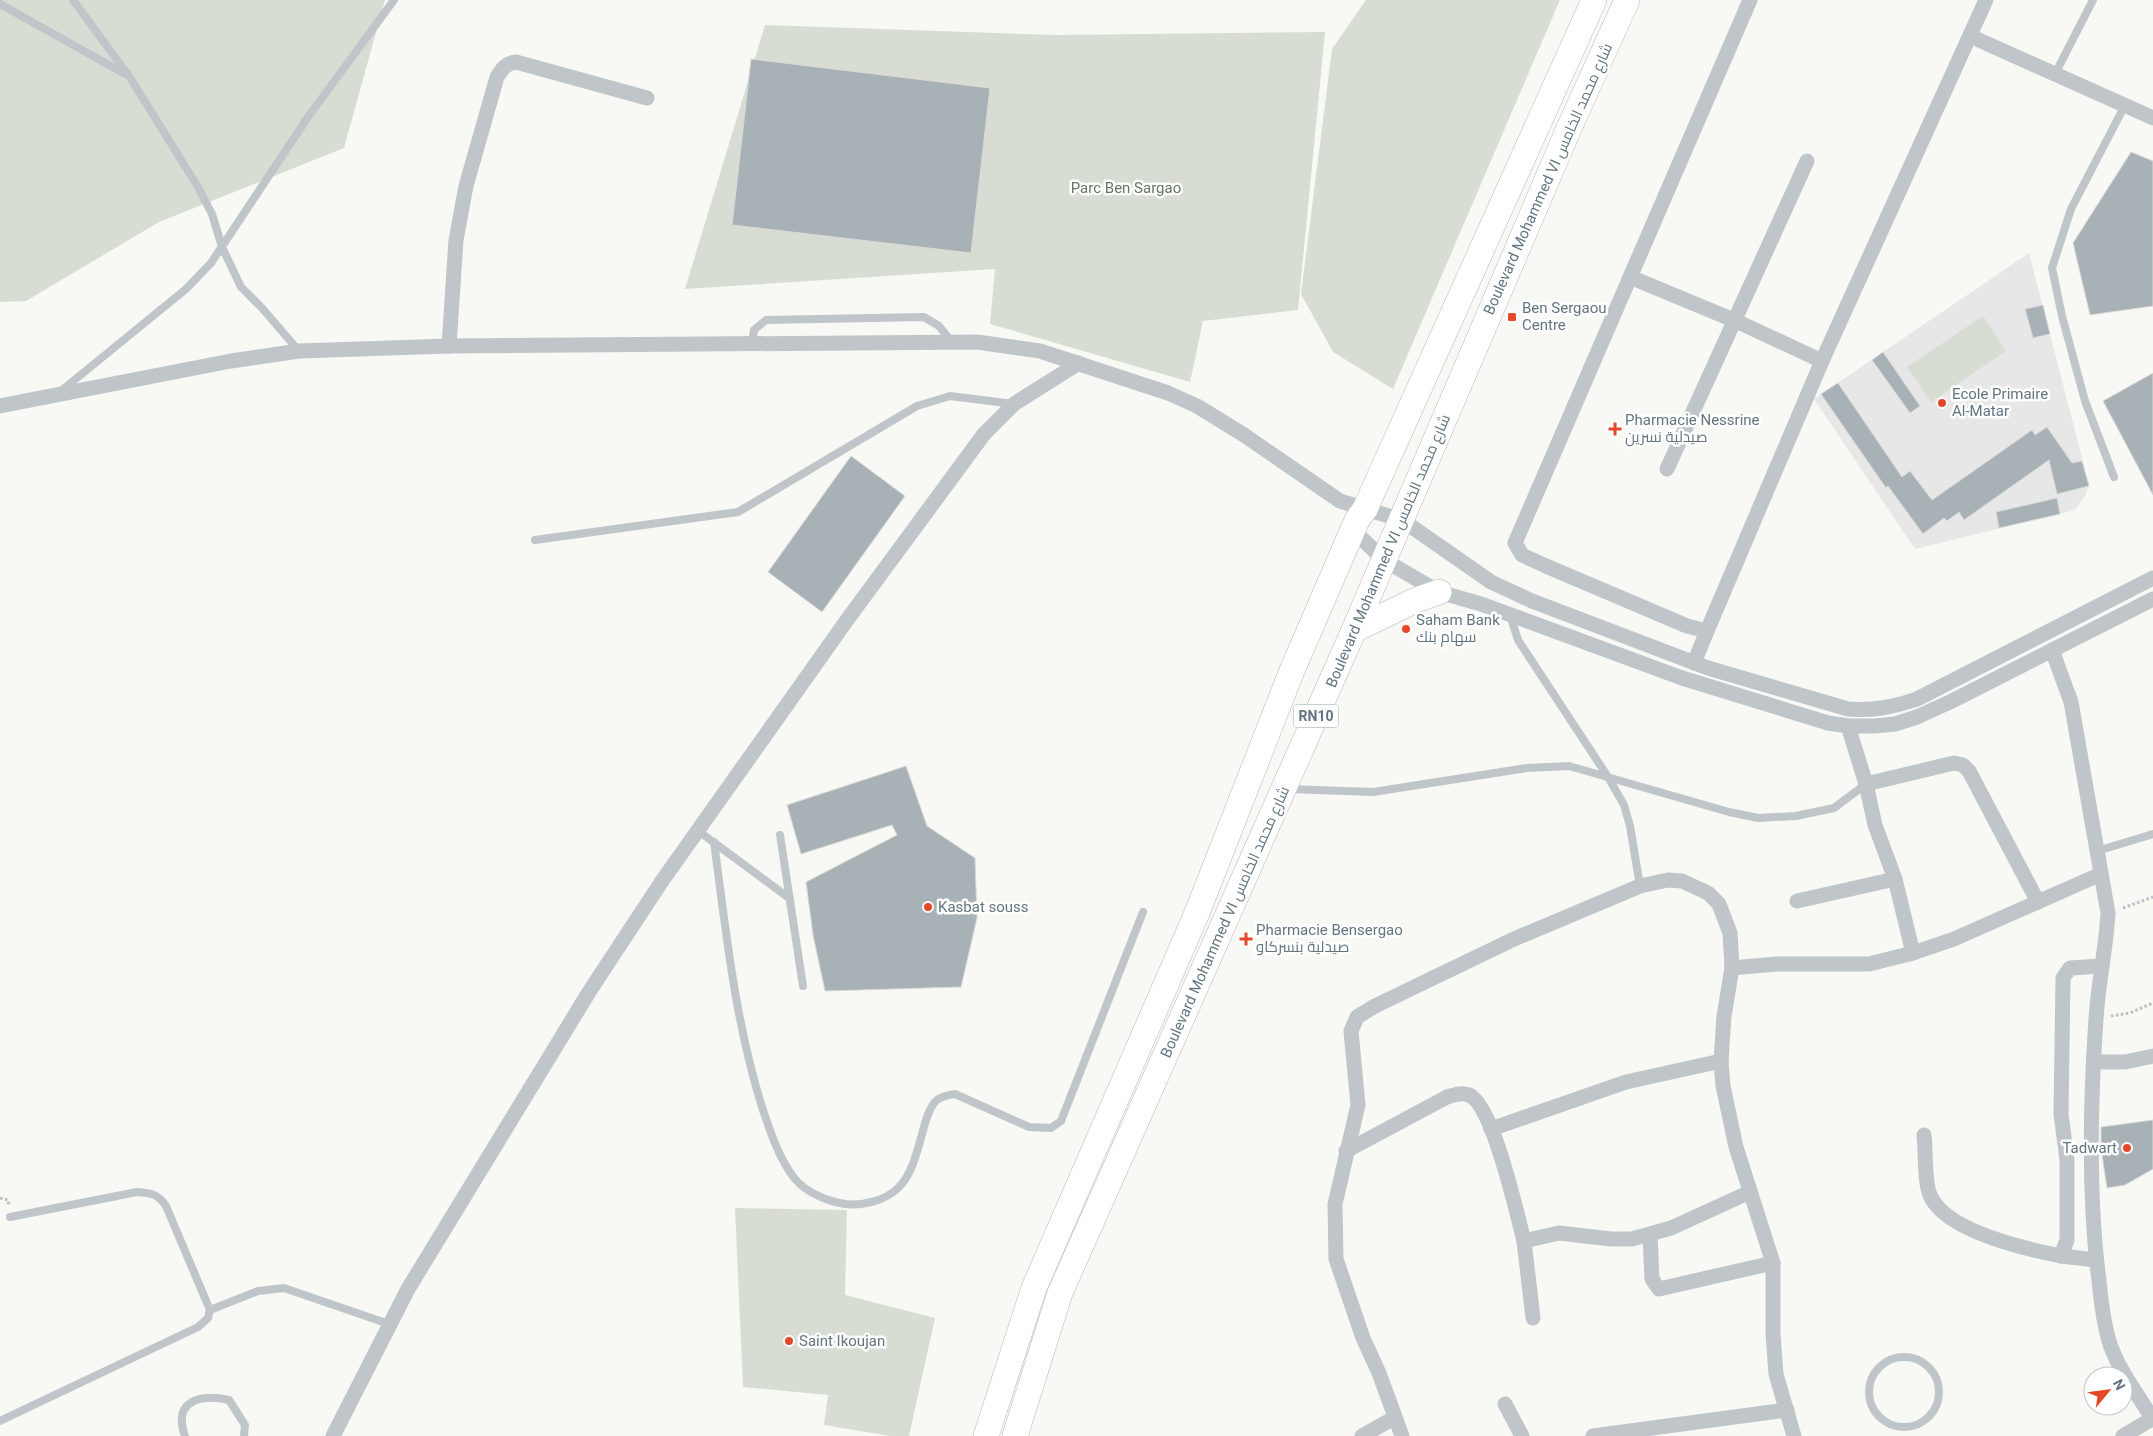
<svg xmlns="http://www.w3.org/2000/svg" width="2153" height="1436" viewBox="0 0 2153 1436" font-family="Roboto,Cairo,sans-serif">
  <style>
    .built { fill: #e6e7e6 }
    .green { fill: #d8ddd4 }
    .building { fill: #a8b1b6; stroke: #dad9d7 }
    .lines { fill: none; stroke-linecap: round; stroke-linejoin: round }
    .primary-casing { stroke: #b4b9bd; stroke-width: 26 }
    .path { stroke: #babec0; stroke-width: 3; stroke-dasharray: 2.5 2.5; stroke-linecap: butt }
    .service { stroke: #c0c5c9; stroke-width: 8 }
    .minor { stroke: #c0c5c9; stroke-width: 15 }
    .primary { stroke: #fff; stroke-width: 25 }
    .poi-dot { fill: #e54828; stroke: #fff; stroke-width: 2 }
    .labels { text-anchor: middle; dominant-baseline: central; stroke-width: 5; stroke-linejoin: round; paint-order: stroke }
    .shield { fill: #fff; stroke: #919ea6; stroke-width: 1 }
    .shield-label { font-size: 14px; font-weight: bold; fill: #627580 }
    .street-label { font-size: 15px; fill: #627580; stroke: #fff }
    .park-label { font-size: 15px; fill: #677861; stroke: #fff }
    .poi-label { font-size: 15px; fill: #627580; stroke: #fff; text-anchor: start }
  </style>
  <rect width="100%" height="100%" fill="#f8f8f5"/>
  <path class="built" d="M 2029,253 L 2089,485 L 2085,496 L 2075,510 L 1915,549 L 1814,399 Z"/>
  <g class="green">
    <path d="M 0,0 L 385,0 L 344,148 L 159,222 L 26,301 L 0,302 Z"/>
    <path d="M 1366,0 L 1560,0 L 1393,389 L 1333,352 L 1301,294 L 1332,49 Z"/>
    <path d="M 765,25 L 1056,35 L 1325,32 L 1298,310 L 1203,321 L 1190,382 L 990,324 L 995,269 L 685,289 Z"/>
    <path d="M 1983,316 L 2006,351 L 1931,402 L 1907,367 Z"/>
    <path d="M 735,1208 L 847,1210 L 845,1295 L 935,1318 L 909,1436 L 890,1436 L 824,1425 L 828,1395 L 743,1387 Z"/>
  </g>
  <g class="building">
    <path d="M 751,59 L 990,88 L 971,253 L 732,225 Z"/>
    <path d="M 2131,152 L 2153,161 L 2153,306 L 2090,315 L 2073,243 Z"/>
    <path d="M 2043,305 L 2050,334 L 2033,338 L 2025,309 Z"/>
    <path d="M 1883,352 L 1920,406 L 1910,413 L 1872,360 Z"/>
    <path d="M 2153,373 L 2153,495 L 2103,401 Z"/>
    <path d="M 1838,383 L 1902,477 L 1910,471 L 1932,500 L 2032,430 L 2035,435 L 2047,427 L 2072,463 L 2082,461 L 2089,486 L 2057,494 L 2049,460 L 1964,520 L 1959,512 L 1947,521 L 1944,518 L 1923,534 L 1888,486 L 1886,488 L 1821,394 Z"/>
    <path d="M 851,456 L 905,496 L 822,612 L 768,572 Z"/>
    <path d="M 2057,498 L 2060,514 L 1999,528 L 1996,512 Z"/>
    <path d="M 906,766 L 927,826 L 975,858 L 977,918 L 961,987 L 825,991 L 813,935 L 806,882 L 897,835 L 892,825 L 801,854 L 787,805 Z"/>
    <path d="M 2153,1120 L 2153,1169 L 2125,1185 L 2107,1188 L 2101,1148 L 2101,1127 Z"/>
  </g>
  <g class="lines">
    <g class="primary-casing">
      <g id="primary">
        <path d="M 1354,630 L 1416,600 L 1439,592"/>
        <path d="M 986,1436 L 1034,1288 L 1197,913 L 1291,673 L 1357,520 L 1365,509 L 1594,0"/>
        <path d="M 1015,1436 L 1060,1293 L 1354,630 L 1570,126 L 1627,0"/>
      </g>
    </g>
    <g class="path">
      <path d="M 2123,908 L 2153,897"/>
      <path d="M 2111,1016 L 2130,1013 L 2153,1003"/>
      <path d="M 0,1198 L 8,1200 L 9,1206"/>
    </g>
    <g class="service">
      <path d="M 73,0 L 129,76 L 198,187 L 212,214 L 222,247 L 241,287 L 262,308 L 299,351"/>
      <path d="M 0,4 L 125,74"/>
      <path d="M 2055,74 L 2093,0"/>
      <path d="M 752,344 L 754,330 L 766,320 L 924,317 L 939,326 L 951,341"/>
      <path d="M 61,391 L 186,289 L 211,263 L 308,117 L 394,0"/>
      <path d="M 2114,477 L 2085,401 L 2062,316 L 2052,268 L 2071,209 L 2125,105"/>
      <path d="M 535,540 L 738,512 L 917,406 L 950,396 L 1014,404"/>
      <path d="M 1510,615 L 1518,640 L 1608,777 L 1624,805 L 1630,826 L 1640,886"/>
      <path d="M 1289,789 L 1373,792 L 1527,768 L 1569,766 L 1729,812 L 1758,818 L 1796,816 L 1834,808 L 1866,784"/>
      <path d="M 697,830 L 789,898"/>
      <path d="M 780,835 L 803,986"/>
      <path d="M 714,842 C 726,931 735,1021 762,1107 C 770,1131 779,1159 795,1179 C 807,1193 827,1201 845,1204 C 862,1206 885,1201 898,1188 C 921,1167 921,1113 937,1100 C 942,1096 949,1095 955,1094 L 1029,1127 L 1051,1128 L 1061,1121 L 1143,912"/>
      <path d="M 2097,851 L 2153,834"/>
      <path d="M 210,1310 L 258,1291 L 284,1288 L 389,1324"/>
      <circle cx="1904" cy="1392" r="35"/>
      <path d="M 0,1421 L 198,1327 L 208,1318 L 210,1310 L 166,1206 C 158,1194 151,1193 137,1192 L 10,1217"/>
      <path d="M 185,1436 C 172,1400 201,1394 229,1400 L 245,1425 L 244,1436"/>
    </g>
    <g class="minor">
      <path d="M 1750,0 L 1515,543 L 1522,555 L 1546,566 L 1687,626 L 1707,631 L 1822,361 L 1986,0"/>
      <path d="M 1970,36 L 2153,118"/>
      <path d="M 1630,277 L 1736,321 L 1822,361"/>
      <path d="M 449,346 L 456,240 L 466,186 L 497,77 C 502,69 506,63 516,62 L 647,98"/>
      <path d="M 0,406 L 231,361 L 299,351 L 449,346 L 977,342 L 1040,351 L 1168,393 L 1197,406 L 1244,435 L 1340,501 L 1402,520 L 1491,582 L 1532,601 L 1708,668 L 1848,709 C 1873,711 1893,707 1917,699 L 2153,578"/>
      <path d="M 1667,469 L 1807,161"/>
      <path d="M 1350,524 L 1353,530 L 1384,560 L 1439,592 L 1481,604 L 1682,678 L 1828,723 L 1848,726 L 1875,726 L 1895,724 L 1917,717 L 1952,701 L 2153,599"/>
      <path d="M 2052,650 L 2071,702 L 2108,913 C 2106,949 2098,984 2096,1019 C 2090,1105 2088,1195 2099,1281 C 2101,1301 2103,1321 2109,1341 C 2118,1370 2138,1394 2153,1420"/>
      <path d="M 1694,663 L 1707,631"/>
      <path d="M 1848,726 L 1866,784 L 1875,825 L 1895,879 L 1913,953"/>
      <path d="M 1866,784 L 1954,763 L 1963,765 L 1969,771 L 2038,902"/>
      <path d="M 1797,901 L 1895,879"/>
      <path d="M 1732,968 L 1776,964 L 1869,964 L 1913,953 L 1954,939 L 2101,874"/>
      <path d="M 2094,1062 L 2125,1062 L 2153,1056"/>
      <path d="M 1491,1129 L 1626,1082 L 1721,1061"/>
      <path d="M 1924,1135 C 1926,1151 1924,1181 1930,1195 C 1945,1231 2026,1249 2061,1256 L 2067,1240 L 2067,1160 L 2061,1114 L 2063,978 L 2070,968 L 2102,966"/>
      <path d="M 1346,1151 L 1447,1097 C 1454,1095 1462,1092 1469,1095 C 1493,1105 1517,1214 1524,1241"/>
      <path d="M 1650,1235 L 1652,1279 L 1659,1289 L 1773,1263"/>
      <path d="M 2061,1256 L 2096,1260"/>
      <path d="M 1533,1318 L 1524,1241 L 1559,1233 L 1611,1239 L 1632,1239 L 1671,1228 L 1750,1192"/>
      <path d="M 1505,1404 L 1522,1436"/>
      <path d="M 333,1436 L 408,1289 L 589,992 L 662,881 L 847,620 L 984,434 L 1014,404 L 1079,363"/>
      <path d="M 1362,1436 L 1394,1418"/>
      <path d="M 1402,1436 L 1379,1373 L 1363,1338 L 1336,1259 L 1335,1204 L 1358,1105 L 1351,1031 L 1357,1017 L 1375,1006 L 1514,939 L 1640,886 L 1668,880 L 1682,881 L 1708,893 L 1719,904 L 1730,933 L 1732,968 L 1724,1016 L 1721,1061 L 1723,1086 L 1736,1147 L 1773,1263 L 1773,1334 L 1776,1374 L 1794,1436"/>
      <path d="M 1593,1436 L 1787,1410"/>
      <path d="M 2123,1436 L 2152,1419"/>
    </g>
    <use href="#primary" class="primary"/>
  </g>
  <g class="poi-dot">
    <rect x="1507" y="312" width="10" height="10" rx="2.5"/>
    <circle cx="1942" cy="403" r="5"/>
    <path d="M1612.5 421.5h5v5h5v5h-5v5h-5v-5h-5v-5h5z"/>
    <circle cx="1406" cy="629" r="5"/>
    <circle cx="928" cy="907" r="5"/>
    <path d="M1243.5 931.5h5v5h5v5h-5v5h-5v-5h-5v-5h5z"/>
    <circle cx="2127" cy="1148" r="5"/>
    <circle cx="789" cy="1341" r="5"/>
  </g>
  <g class="labels">
    <rect class="shield" x="1293.5" y="704.5" width="45" height="23" rx="4"/>
    <g class="shield-label">
      <text x="1316" y="716">RN10</text>
    </g>
    <g class="street-label">
      <text transform="translate(1548 179) rotate(-66)">Boulevard Mohammed VI شارع محمد الخامس</text>
      <text transform="translate(1388 551) rotate(-67)">Boulevard Mohammed VI شارع محمد الخامس</text>
      <text transform="translate(1225 922) rotate(-66)">Boulevard Mohammed VI شارع محمد الخامس</text>
    </g>
    <g class="park-label">
      <text x="1126" y="188">Parc Ben Sargao</text>
    </g>
    <g class="poi-label">
      <text x="1522" y="308">Ben Sergaou<tspan x="1522" dy="17">Centre</tspan></text>
      <text x="1952" y="394">Ecole Primaire<tspan x="1952" dy="17">Al-Matar</tspan></text>
      <text x="1625" y="420">Pharmacie Nessrine<tspan x="1625" dy="17">صيدلية نسرين</tspan></text>
      <text x="1416" y="620">Saham Bank<tspan x="1416" dy="17">سهام بنك</tspan></text>
      <text x="938" y="907">Kasbat souss</text>
      <text x="1256" y="930">Pharmacie Bensergao<tspan x="1256" dy="17">صيدلية بنسركاو</tspan></text>
      <text x="2117" y="1148" text-anchor="end">Tadwart</text>
      <text x="799" y="1341">Saint Ikoujan</text>
    </g>
  </g>
  <g transform="translate(2108 1391) rotate(61)"><circle r="24" fill="#ffffff" stroke="#c0c8cc"/>
  <path d="M0-4L9 19L0 12L-9 19Z" fill="#e54828"/>
  <text y="-8" font-size="14" font-weight="bold" text-anchor="middle" fill="#627580">N</text>
  </g>
</svg>
